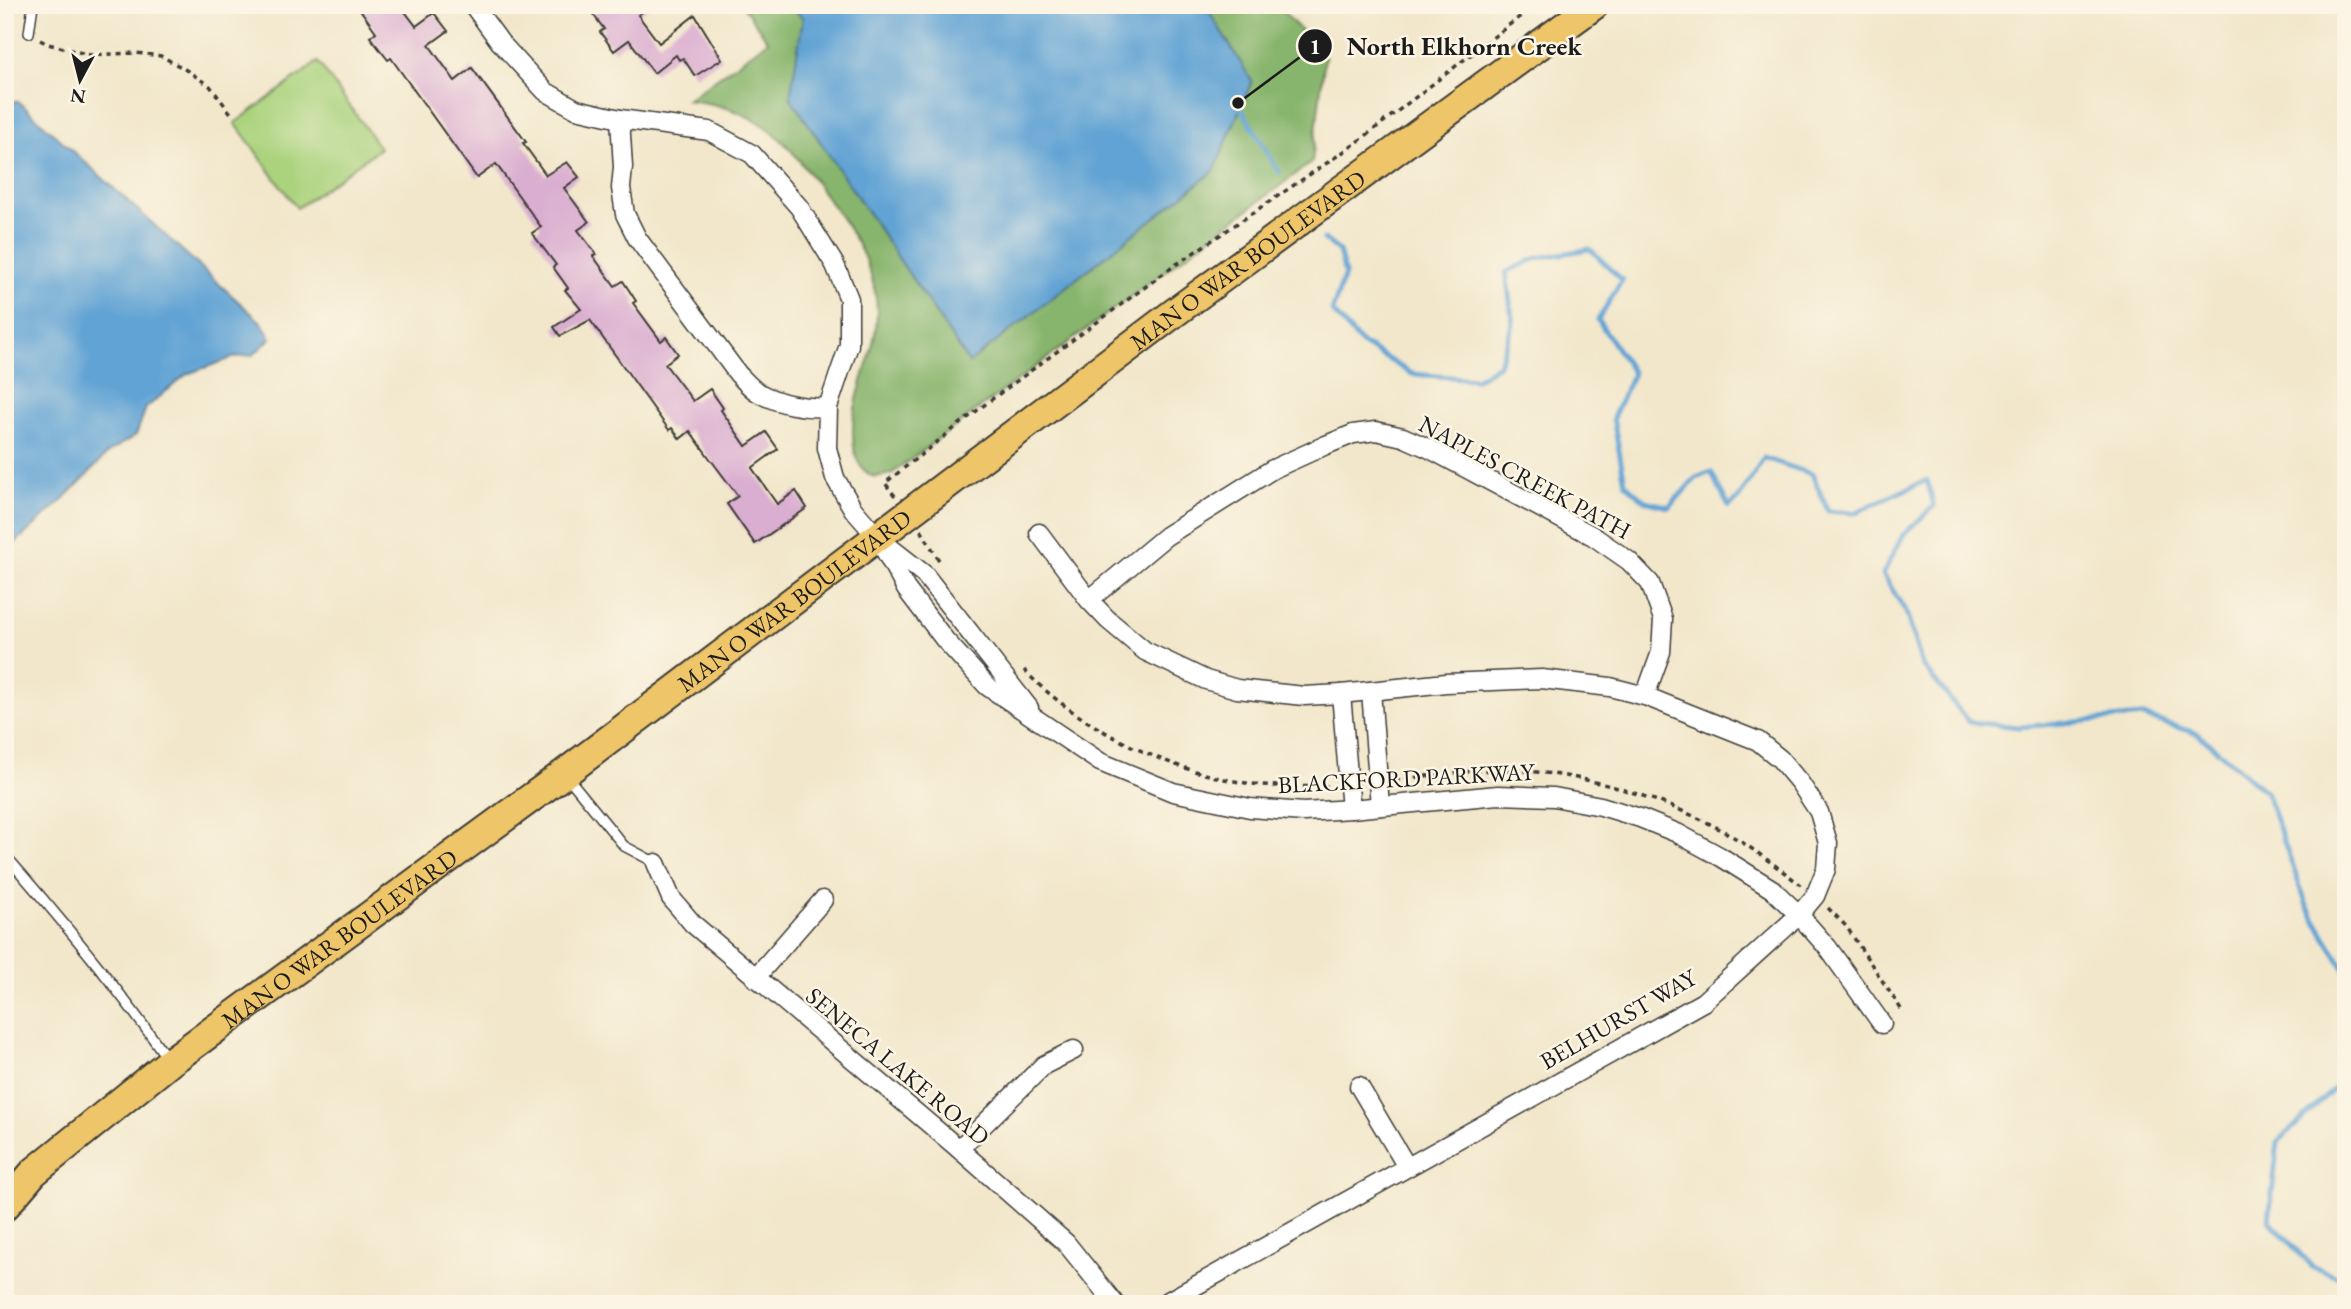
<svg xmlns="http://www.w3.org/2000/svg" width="2351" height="1309" viewBox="0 0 2351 1309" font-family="'EB Garamond',serif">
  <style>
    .green { fill: #abd37e; stroke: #64784d; stroke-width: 2 }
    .forest { fill: #88b56d; stroke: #526844; stroke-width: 2 }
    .water { fill: #60a3d4; stroke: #3e6078; stroke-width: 2 }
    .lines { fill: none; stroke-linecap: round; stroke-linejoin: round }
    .stream { stroke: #60a3d4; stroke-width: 5 }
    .building { fill: #daaed0 }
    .lane-casing { stroke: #3c3a36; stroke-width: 12 }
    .street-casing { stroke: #3c3a36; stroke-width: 21 }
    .primary-casing { stroke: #3c3a36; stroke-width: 32 }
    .path { stroke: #3c3a36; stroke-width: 3.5; stroke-dasharray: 5 5; stroke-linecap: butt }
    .lane { stroke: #fff; stroke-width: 9 }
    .street { stroke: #fff; stroke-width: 18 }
    .primary { stroke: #eec569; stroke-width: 28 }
    .labels { text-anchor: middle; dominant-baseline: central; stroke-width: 5; stroke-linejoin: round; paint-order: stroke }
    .street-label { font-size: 24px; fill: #1c1c1c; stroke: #fcf5e5 }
    .leader { fill: none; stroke: #1c1c1c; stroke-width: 2.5 }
    .callout-dot { fill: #1c1c1c; stroke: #fcf5e5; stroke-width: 2.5 }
    .mark-label { font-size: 21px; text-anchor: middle; font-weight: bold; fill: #fff }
    .callout-label { font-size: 26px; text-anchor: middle; font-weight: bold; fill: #1c1c1c; stroke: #fcf5e5; stroke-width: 5; stroke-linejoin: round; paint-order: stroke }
  </style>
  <rect width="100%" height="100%" fill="#fcf5e5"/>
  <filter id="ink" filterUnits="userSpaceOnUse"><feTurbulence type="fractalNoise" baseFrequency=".0143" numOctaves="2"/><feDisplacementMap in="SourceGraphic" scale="14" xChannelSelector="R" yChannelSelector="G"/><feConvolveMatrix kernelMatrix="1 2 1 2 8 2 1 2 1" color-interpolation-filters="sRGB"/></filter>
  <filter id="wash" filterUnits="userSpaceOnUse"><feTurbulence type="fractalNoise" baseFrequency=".00686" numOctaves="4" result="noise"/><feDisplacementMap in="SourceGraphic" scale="28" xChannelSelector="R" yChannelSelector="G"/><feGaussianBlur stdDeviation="1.57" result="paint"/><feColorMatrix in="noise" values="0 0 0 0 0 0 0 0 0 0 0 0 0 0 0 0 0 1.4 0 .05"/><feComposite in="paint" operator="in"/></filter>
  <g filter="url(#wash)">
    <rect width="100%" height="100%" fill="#f2e7cb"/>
    <path class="green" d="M 318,62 L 380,148 L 297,208 L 235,123 Z"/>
    <path class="forest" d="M 742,5 L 1277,5 L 1325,56 L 1312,162 L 891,474 L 875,477 C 857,471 853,450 853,433 C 852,391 877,354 877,312 C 876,263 848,226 820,188 C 804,167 789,144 767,128 C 743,111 716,103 687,100 L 768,41 Z"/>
    <g class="water">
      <path d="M 788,5 L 1205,5 L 1252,81 L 1214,171 L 969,363 L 790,97 L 803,18 Z"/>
      <path d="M 5,100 L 19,102 L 262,323 L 271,338 L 253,355 L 235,357 L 187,374 L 146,408 L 136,435 L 109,452 L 65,498 L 5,552 Z"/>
    </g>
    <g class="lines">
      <g class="stream">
        <path d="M 1238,103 L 1279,172"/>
        <path d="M 1324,239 L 1339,251 L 1345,274 L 1332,311 L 1360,342 L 1412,374 L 1476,379 L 1499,365 L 1513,324 L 1506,272 L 1537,258 L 1590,249 L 1622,280 L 1598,320 L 1633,373 L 1613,418 L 1625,483 L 1645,501 L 1669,507 L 1696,478 L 1711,472 L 1729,507 L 1739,498 L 1764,458 L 1812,474 L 1828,511 L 1854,513 L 1927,480 L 1934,506 L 1903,535 L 1883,574 L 1906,612 L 1922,665 L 1969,722 L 2019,727 L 2143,716 L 2198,734 L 2266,792 L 2307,906 L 2346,972"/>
        <path d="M 2346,1080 L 2333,1090 L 2278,1142 L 2269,1220 L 2312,1267 L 2346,1279"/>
      </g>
    </g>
    <g id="blocks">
      <g class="building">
        <path d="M 357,5 L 400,5 L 416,26 L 434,13 L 448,31 L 429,45 L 455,81 L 472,68 L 526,142 L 523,143 L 546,175 L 567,162 L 579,177 L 564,188 L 589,222 L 578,230 L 596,254 L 593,256 L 615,286 L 623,281 L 636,301 L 633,303 L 661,341 L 666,337 L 678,354 L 665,364 L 693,401 L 710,389 L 723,408 L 721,410 L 746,446 L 766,432 L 778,449 L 752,468 L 777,504 L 796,491 L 807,508 L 755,544 L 727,504 L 738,496 L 708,456 L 690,431 L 680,439 L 672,428 L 669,430 L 590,320 L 560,336 L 554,327 L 581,309 L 565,290 L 568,288 L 553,267 L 556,265 L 532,233 L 541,227 L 496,164 L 477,178 L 391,58 L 388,60 L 370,37 L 376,32 Z"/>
        <path d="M 586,5 L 652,5 L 638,15 L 659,43 L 695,15 L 722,59 L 695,76 L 683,58 L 679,60 L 676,55 L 654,73 L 629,40 L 614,51 L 600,32 L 604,29 Z"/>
      </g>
    </g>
  </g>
  <g filter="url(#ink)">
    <use href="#blocks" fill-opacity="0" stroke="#3c3a36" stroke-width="2"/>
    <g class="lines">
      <g class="lane-casing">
        <g id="lane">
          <path d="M 29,33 L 33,5"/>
          <path d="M 566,775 L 624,846 L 656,863"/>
          <path d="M 5,855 C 63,921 118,988 169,1061"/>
        </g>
      </g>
      <g class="street-casing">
        <g id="street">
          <path d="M 473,5 L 500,42 L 545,91 L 576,109 L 620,119 L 709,131 L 752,154 L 799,207 L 835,265 L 849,299 L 849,345 L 828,407 L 827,448 L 835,478 L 853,509 L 878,538 L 924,574 L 1029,708"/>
          <path d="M 620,119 L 623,167 L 621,188 L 625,214 L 637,238 L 738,374 C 744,380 751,389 759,393 C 779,404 806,409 828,407"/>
          <path d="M 1039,533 L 1089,600 L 1108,620 L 1145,651 L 1206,680 L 1237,689 L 1304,696 L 1341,694 L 1446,683 L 1542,679 L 1610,687 L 1645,696 L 1758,741 L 1780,759 L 1800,783 L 1819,812 L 1828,843 L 1826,869 L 1815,896 L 1799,915 L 1703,1002 L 1163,1304"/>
          <path d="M 878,538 L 906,589 L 945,640 L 987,686 L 1100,762 L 1173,792 L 1250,808 L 1304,812 L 1351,809 L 1498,795 L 1554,797 L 1601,806 L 1640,818 L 1677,833 L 1721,857 L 1772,889 L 1799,915 L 1828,948 L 1882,1024"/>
          <path d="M 1089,600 L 1166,536 L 1273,469 L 1326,445 L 1353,434 L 1376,431 L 1403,437 L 1430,449 L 1593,536 L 1629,561 L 1650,583 L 1663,619 L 1661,652 L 1645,696"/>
          <path d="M 1371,691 L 1380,806"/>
          <path d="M 1341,694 L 1351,809"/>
          <path d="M 656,863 L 671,898 L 693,924 L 959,1149 L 1066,1243 L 1115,1304"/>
          <path d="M 755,978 L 823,900"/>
          <path d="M 1359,1086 L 1407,1167"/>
          <path d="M 959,1149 L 1044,1065 L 1074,1050"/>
        </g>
      </g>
      <g class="primary-casing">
        <g id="primary">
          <path id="s1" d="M 5,1206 L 34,1172 L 170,1062 L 565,773 L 1174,313 L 1594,5"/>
        </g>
      </g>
      <g class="path">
        <path d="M 40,40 L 48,44 L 90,55 L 136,53 L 161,56 L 183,68 L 210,86 L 233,116"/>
        <path d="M 895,496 L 885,483 L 988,402 L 1171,268 L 1355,144 L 1535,5"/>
        <path d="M 921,530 L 940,562"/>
        <path d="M 1024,670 C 1078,727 1168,771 1246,783 C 1273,787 1304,787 1332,786"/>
        <path d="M 1395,780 C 1430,776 1466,770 1502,770 C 1573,771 1649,793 1712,825 C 1744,841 1773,864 1801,885"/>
        <path d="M 1828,908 L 1846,926 L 1903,1012"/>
      </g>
      <use href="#lane" class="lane"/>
      <use href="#street" class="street"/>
      <use href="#primary" class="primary"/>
    </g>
  </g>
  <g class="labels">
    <g class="street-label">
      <text stroke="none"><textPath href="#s1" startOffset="1563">MAN O WAR BOULEVARD</textPath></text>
      <text transform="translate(1525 477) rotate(28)">NAPLES CREEK PATH</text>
      <text stroke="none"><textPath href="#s1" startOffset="996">MAN O WAR BOULEVARD</textPath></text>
      <text transform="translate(1406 778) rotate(-3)">BLACKFORD PARKWAY</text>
      <text stroke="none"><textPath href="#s1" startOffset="429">MAN O WAR BOULEVARD</textPath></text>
      <text transform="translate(1618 1019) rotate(-30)">BELHURST WAY</text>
      <text transform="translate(898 1066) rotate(40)">SENECA LAKE ROAD</text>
    </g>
  </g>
  <path class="leader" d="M1238 103L1315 46"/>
  <g class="callout-dot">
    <circle cx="1238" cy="103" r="7"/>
    <circle cx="1315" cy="46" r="18"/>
  </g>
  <g class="mark-label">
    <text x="1315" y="54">1</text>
  </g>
  <g class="callout-label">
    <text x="1464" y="55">North Elkhorn Creek</text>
  </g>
  <rect width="2351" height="1309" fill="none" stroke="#fcf5e5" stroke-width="28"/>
  <g transform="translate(80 80) rotate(187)" stroke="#fcf5e5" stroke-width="5" paint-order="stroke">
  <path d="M0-5L12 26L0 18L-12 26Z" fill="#1c1c1c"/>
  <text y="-10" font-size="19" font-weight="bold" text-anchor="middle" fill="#1c1c1c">N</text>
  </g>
</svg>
